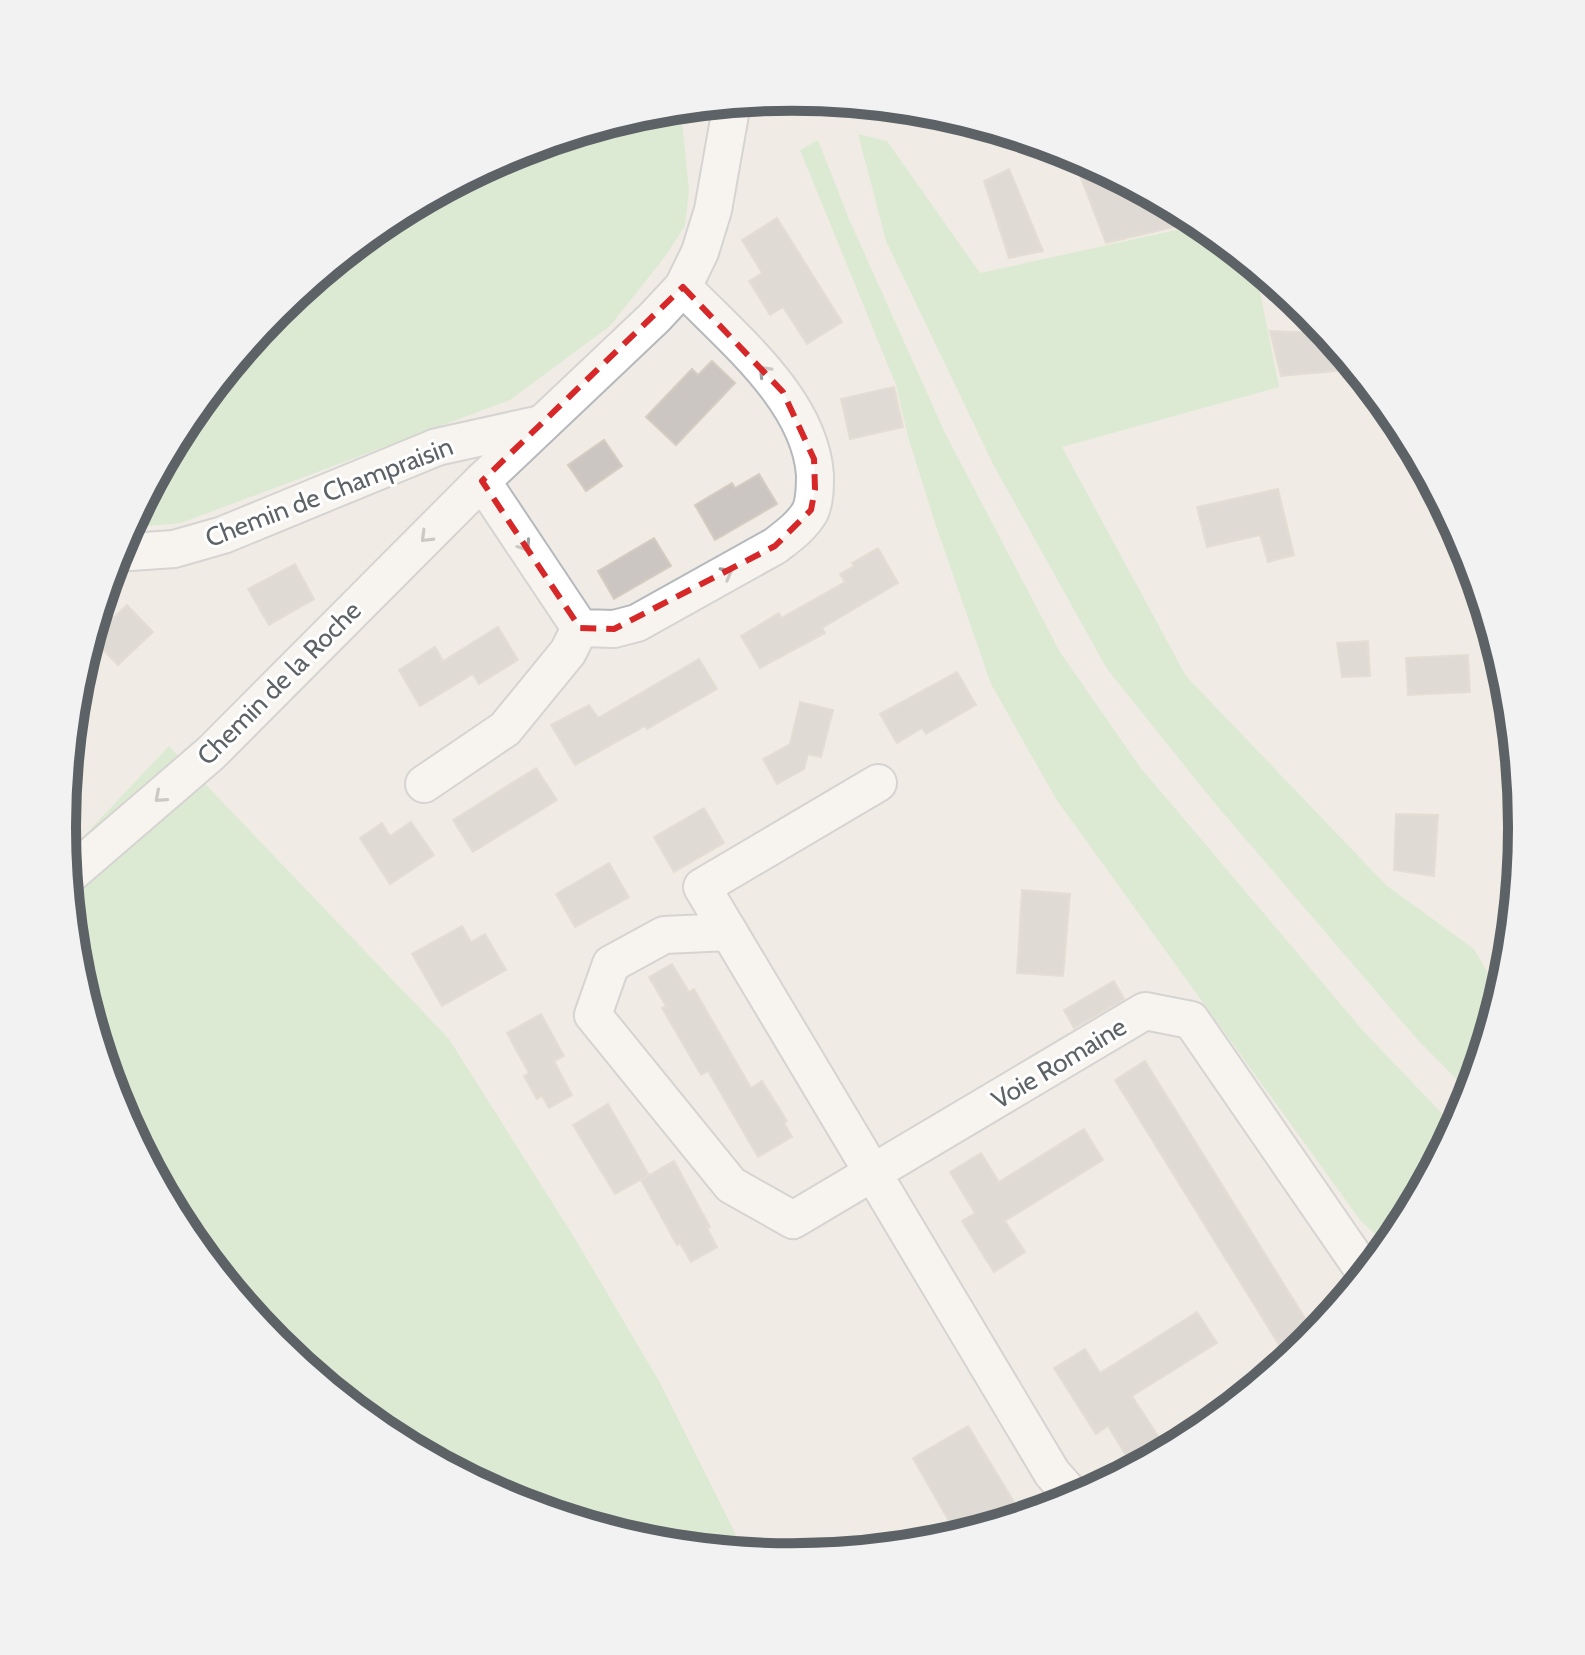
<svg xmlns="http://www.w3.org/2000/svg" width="1585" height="1655" viewBox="0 0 1585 1655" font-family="Cabin,sans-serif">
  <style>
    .green { fill: #c6e9be }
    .building { fill: #cbc6c1; stroke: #d5ccc2; stroke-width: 2 }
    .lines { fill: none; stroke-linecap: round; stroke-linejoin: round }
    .street-casing { stroke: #b5b8bc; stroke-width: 40 }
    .street { stroke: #fff; stroke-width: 36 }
    .oneway { stroke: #9da1a3 }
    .marked { fill: none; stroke: #d62828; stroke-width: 6; stroke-dasharray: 16 10; stroke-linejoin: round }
    .labels { text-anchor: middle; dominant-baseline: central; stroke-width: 6; stroke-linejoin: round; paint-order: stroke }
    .street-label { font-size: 26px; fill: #5c6266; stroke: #fff }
    .rim { fill: none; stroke: #5c6266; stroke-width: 10 }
  </style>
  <rect width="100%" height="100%" fill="#f0ebe4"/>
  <g class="green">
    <path d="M 674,109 L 682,120 L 689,191 L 685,226 L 664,258 L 610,326 L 510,400 L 181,523 L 128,528 L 185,421 L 276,311 L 387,220 L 513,152 L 650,111 Z"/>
    <path d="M 858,134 L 887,141 L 980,273 L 1203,224 L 1255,267 L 1279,387 L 1062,447 L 1186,676 L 1386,885 L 1474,949 L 1501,995 L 1471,1094 L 1416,1038 L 1217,806 L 1107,669 L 993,464 L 886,241 Z"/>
    <path d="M 818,140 L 849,219 L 945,433 L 1060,652 L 1140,767 L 1365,1033 L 1456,1128 L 1400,1234 L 1389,1247 L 1360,1220 L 1056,799 L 991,684 L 936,526 L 908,437 L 896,385 L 800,150 Z"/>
    <path d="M 169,746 L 449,1039 L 574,1237 L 659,1381 L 745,1553 L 650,1544 L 513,1502 L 386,1435 L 276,1344 L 185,1233 L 117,1107 L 76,970 L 65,856 Z"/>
  </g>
  <g class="building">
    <path d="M 1071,152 L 1072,153 L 1199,221 L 1106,243 Z"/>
    <path d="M 1009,169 L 1043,251 L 1009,258 L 984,181 Z"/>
    <path d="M 777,218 L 842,322 L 807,344 L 783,307 L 770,315 L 749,281 L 762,273 L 742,240 Z"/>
    <path d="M 1270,331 L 1327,333 L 1345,354 L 1346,370 L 1281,376 Z"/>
    <path d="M 712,361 L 735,383 L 676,445 L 646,417 L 692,369 L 698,375 Z"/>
    <path d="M 894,387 L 903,427 L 850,439 L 841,399 Z"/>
    <path d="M 604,440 L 622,466 L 586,491 L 568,465 Z"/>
    <path d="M 759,474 L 777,504 L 715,540 L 695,505 L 732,483 L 735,488 Z"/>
    <path d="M 1278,489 L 1294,555 L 1268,562 L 1260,535 L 1207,547 L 1197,507 Z"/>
    <path d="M 654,538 L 671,566 L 614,599 L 598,571 Z"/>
    <path d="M 878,548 L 898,583 L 822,628 L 825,633 L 760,668 L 741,636 L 779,613 L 781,618 L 845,582 L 840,574 L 854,566 L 852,563 Z"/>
    <path d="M 295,564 L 314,599 L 269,625 L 248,589 Z"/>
    <path d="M 127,605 L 153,632 L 118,665 L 92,638 Z"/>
    <path d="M 498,627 L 518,660 L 479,684 L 473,674 L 420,706 L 399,670 L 435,647 L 443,661 Z"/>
    <path d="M 1368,641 L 1370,676 L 1342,677 L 1337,643 Z"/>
    <path d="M 1468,655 L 1470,692 L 1408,695 L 1406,658 Z"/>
    <path d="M 699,659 L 717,689 L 647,729 L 645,726 L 575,765 L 551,725 L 589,705 L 598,718 Z"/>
    <path d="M 957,672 L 976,705 L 926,734 L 922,728 L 897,743 L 880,714 Z"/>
    <path d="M 800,702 L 833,710 L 821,757 L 808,754 L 804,769 L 777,784 L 763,759 L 790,744 Z"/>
    <path d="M 536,768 L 557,800 L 473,852 L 453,820 Z"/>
    <path d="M 704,808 L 724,843 L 674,872 L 654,837 Z"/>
    <path d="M 1396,814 L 1438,815 L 1434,876 L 1394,870 Z"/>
    <path d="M 411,822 L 434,855 L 390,884 L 360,838 L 382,823 L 390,836 Z"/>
    <path d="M 609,863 L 629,897 L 575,927 L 556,894 Z"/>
    <path d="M 1022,890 L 1070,894 L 1063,976 L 1017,973 Z"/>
    <path d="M 462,926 L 471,942 L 485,934 L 506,970 L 442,1006 L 412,954 Z"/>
    <path d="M 672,964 L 689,992 L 694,989 L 751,1088 L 762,1081 L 787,1121 L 784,1123 L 792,1137 L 758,1157 L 708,1071 L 701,1075 L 662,1008 L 666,1006 L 649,977 Z"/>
    <path d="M 1114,981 L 1124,999 L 1074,1028 L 1064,1010 Z"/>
    <path d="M 541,1014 L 564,1056 L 554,1061 L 572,1095 L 549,1108 L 542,1096 L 537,1099 L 524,1076 L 529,1073 L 507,1033 Z"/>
    <path d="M 1145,1061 L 1316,1336 L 1289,1361 L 1115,1080 Z"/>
    <path d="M 608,1104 L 649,1175 L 615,1194 L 573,1125 Z"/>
    <path d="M 1084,1129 L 1103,1160 L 1005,1221 L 1025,1252 L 994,1272 L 962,1221 L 975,1213 L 950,1172 L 981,1153 L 999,1182 Z"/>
    <path d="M 674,1161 L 710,1227 L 707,1228 L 717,1247 L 691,1262 L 680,1243 L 677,1245 L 641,1180 Z"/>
    <path d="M 1197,1312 L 1217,1343 L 1132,1396 L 1165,1447 L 1133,1467 L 1108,1426 L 1096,1434 L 1054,1368 L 1085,1349 L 1100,1373 Z"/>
    <path d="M 968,1426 L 1023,1517 L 958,1537 L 913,1458 Z"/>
  </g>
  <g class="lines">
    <g class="street-casing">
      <g id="street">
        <path d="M 482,481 L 580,628 L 614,629 L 637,623 L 775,546 C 788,536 801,527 810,512 C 815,501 815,487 815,475 C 810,400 732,338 683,287"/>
        <path d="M 116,553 L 174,549 L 223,535 L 437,447 L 541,424"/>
        <path d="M 878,783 L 702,887 L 1052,1473 L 1076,1500"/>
        <path d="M 424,784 L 505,729 L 568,652 L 580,628"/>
        <path d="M 67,877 L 211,753 L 482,481 L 654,318 L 683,287 L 700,252 L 713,210 L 732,103"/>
        <path d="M 729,932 L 664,935 L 611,964 L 593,1015 L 731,1185 L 793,1220 L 1145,1011 L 1191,1020 L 1366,1274"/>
      </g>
    </g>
    <use href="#street" class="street"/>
  </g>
  <defs><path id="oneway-chevron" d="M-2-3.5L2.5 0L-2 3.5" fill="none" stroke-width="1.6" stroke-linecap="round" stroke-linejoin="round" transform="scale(2)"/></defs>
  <g class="oneway">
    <use href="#oneway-chevron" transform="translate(764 371) rotate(-133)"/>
    <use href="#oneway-chevron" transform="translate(426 537) rotate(135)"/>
    <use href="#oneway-chevron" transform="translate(525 546) rotate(56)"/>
    <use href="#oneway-chevron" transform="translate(727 573) rotate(-29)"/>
    <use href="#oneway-chevron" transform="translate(160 797) rotate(139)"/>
  </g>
  <path d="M0 0H1585V1655H0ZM 683,287 L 783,392 L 814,459 L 815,489 L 811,510 L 775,546 L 614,629 L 580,628 L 482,481 Z" fill="#f0ebe4" fill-opacity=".55" fill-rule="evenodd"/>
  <path class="marked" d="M 683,287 L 783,392 L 814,459 L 815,489 L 811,510 L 775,546 L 614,629 L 580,628 L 482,481 Z"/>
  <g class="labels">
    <g class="street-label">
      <text transform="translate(329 492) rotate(-21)">Chemin de Champraisin</text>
      <text transform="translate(279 683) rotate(-45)">Chemin de la Roche</text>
      <text transform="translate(1059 1063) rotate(-31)">Voie Romaine</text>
    </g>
  </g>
  <path d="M0 0H1585V1655H0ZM76 827a716 716 0 1 1 1432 0a716 716 0 1 1-1432 0Z" fill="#f2f2f3" fill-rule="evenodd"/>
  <path class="rim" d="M76 827a716 716 0 1 1 1432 0a716 716 0 1 1-1432 0Z"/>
</svg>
